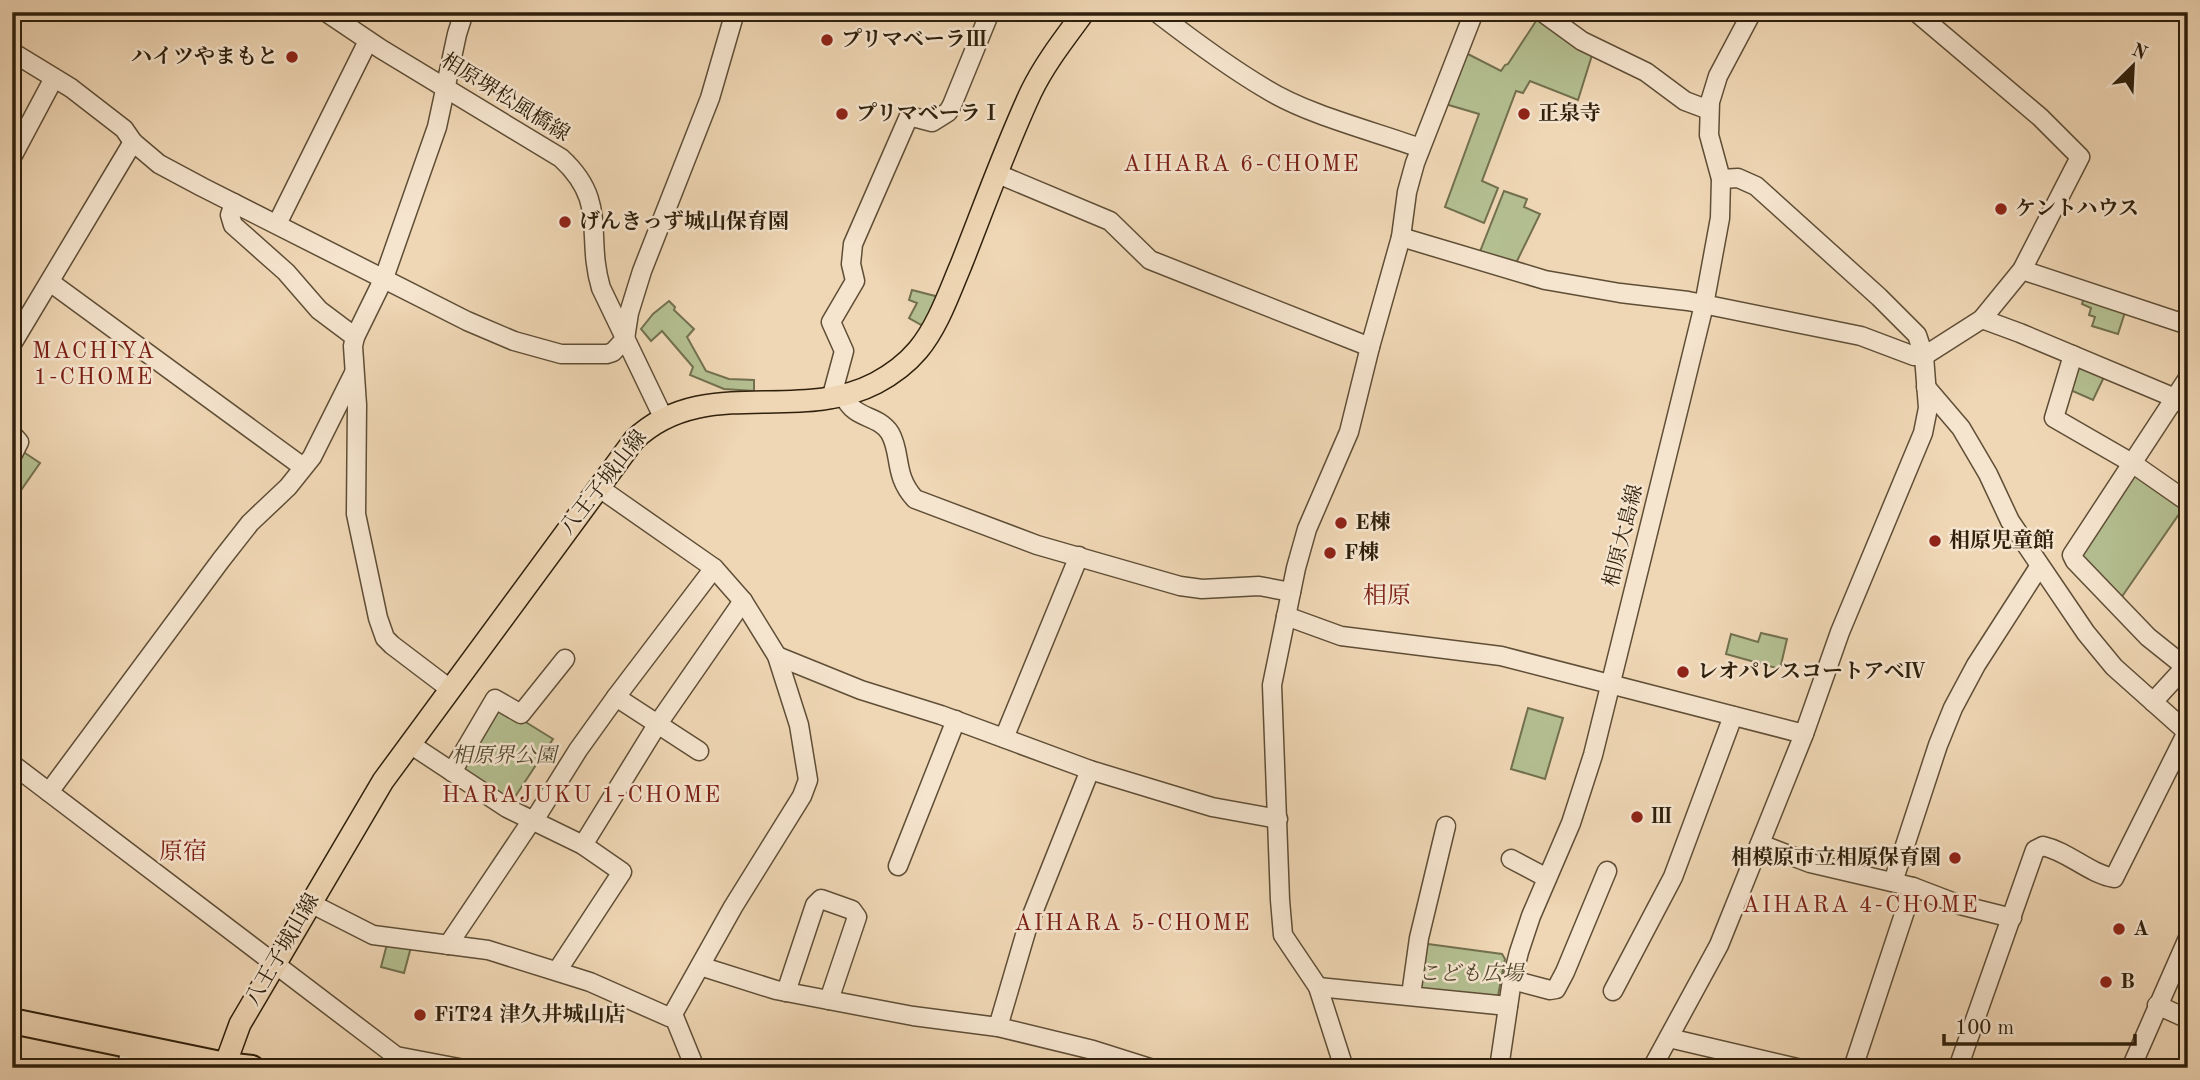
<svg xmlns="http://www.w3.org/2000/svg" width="2200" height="1080" viewBox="0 0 2200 1080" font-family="'Old Standard TT','Noto Serif JP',serif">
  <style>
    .green { fill: #b4bf91; stroke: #72704e; stroke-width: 2 }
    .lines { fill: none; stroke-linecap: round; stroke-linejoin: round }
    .minor-casing { stroke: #5f4e36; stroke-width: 21 }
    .major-casing { stroke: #2f200c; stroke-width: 24 }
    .highway-casing { stroke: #2f200c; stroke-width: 28 }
    .minor { stroke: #f5e4ce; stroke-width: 18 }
    .major { stroke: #efd6b4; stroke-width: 21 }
    .highway { stroke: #efd6b4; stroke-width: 24 }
    .poi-dot { fill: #8f2418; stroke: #f5e4ce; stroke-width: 2.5 }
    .labels { text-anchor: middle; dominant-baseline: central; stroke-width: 5; stroke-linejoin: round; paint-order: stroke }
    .poi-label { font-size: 21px; font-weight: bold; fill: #2f200c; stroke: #f5e4ce; text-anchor: start }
    .street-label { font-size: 21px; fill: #2f200c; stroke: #f5e4ce }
    .park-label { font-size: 21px; font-style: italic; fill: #50482d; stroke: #f5e4ce }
    .neighbourhood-label { font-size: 23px; letter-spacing: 2px; fill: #7a1f14; stroke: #f5e4ce }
    .quarter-label { font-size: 24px; fill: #7a1f14; stroke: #f5e4ce }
  </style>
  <rect width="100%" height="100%" fill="#efd6b4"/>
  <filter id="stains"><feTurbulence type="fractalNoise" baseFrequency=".00286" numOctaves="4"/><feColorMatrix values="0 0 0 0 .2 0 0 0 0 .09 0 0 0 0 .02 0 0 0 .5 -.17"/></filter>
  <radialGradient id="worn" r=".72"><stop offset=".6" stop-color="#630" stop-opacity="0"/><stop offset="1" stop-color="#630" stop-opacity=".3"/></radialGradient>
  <g class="green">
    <path d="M 1538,18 L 1593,52 L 1578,100 L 1530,81 L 1523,93 L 1516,91 L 1482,181 L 1498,188 L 1484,223 L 1445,207 L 1479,114 L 1442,103 L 1462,51 L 1501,71 L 1505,65 L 1508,64 Z"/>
    <path d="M 1504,191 L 1527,199 L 1524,207 L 1540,214 L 1516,263 L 1479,254 Z"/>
    <path d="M 912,290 L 939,297 L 923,326 L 909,318 L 917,303 L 909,300 Z"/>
    <path d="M 2085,295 L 2126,309 L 2118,334 L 2092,326 L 2095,317 L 2089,315 L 2091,308 L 2082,304 Z"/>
    <path d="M 669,301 L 675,307 L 674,310 L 694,329 L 687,337 L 706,371 L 729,379 L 754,380 L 754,391 L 724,389 L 690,375 L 693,367 L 662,331 L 651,341 L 641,329 L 653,314 Z"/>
    <path d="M 2080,364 L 2105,375 L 2093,400 L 2068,389 L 2075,366 Z"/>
    <path d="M 22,451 L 40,463 L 12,503 L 12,465 Z"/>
    <path d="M 2131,468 L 2186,504 L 2121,598 L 2077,553 Z"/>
    <path d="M 1761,633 L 1787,639 L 1780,669 L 1726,654 L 1731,634 L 1758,642 Z"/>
    <path d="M 498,705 L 553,739 L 511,803 L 459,770 Z"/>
    <path d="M 1528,708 L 1563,718 L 1545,779 L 1511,769 Z"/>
    <path d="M 387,944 L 411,947 L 404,973 L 381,967 Z"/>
    <path d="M 1428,944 L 1502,954 L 1505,959 L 1498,996 L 1492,1001 L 1423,991 L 1418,986 L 1424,948 Z"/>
  </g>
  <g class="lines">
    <g class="minor-casing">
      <g id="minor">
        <path d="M 326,12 L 381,49 L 561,158 C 609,202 585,235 601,288 L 663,417"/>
        <path d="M 1156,12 C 1191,39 1227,66 1266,89 C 1308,115 1373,131 1420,148"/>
        <path d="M 1542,12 L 1582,41 L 1646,72 L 1685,101 L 1709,110"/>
        <path d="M 12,52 L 71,88 L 124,129 L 133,142 L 159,164 L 202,187 L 467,321 L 514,341 L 561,354 L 607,354 L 613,352 L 625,339 L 629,313 L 642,271 L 710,98 L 735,12"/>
        <path d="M 12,157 L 54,78"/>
        <path d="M 998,174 L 1110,221 L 1150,260 L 1370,347"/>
        <path d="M 234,203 L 230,215 L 233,225 L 286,272 L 319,310 L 355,337"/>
        <path d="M 277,224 L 368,41"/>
        <path d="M 1401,237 L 1545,280 L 1620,293 L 1688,301 L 1861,336 L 1914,356 L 1924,356 L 1982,319 L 2022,270 L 2080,157 L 2040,117 L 1916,12"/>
        <path d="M 2022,270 L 2188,325"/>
        <path d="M 50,282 L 303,467"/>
        <path d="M 1982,319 L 2020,333 L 2175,398 L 2188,407"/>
        <path d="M 12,344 L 133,142"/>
        <path d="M 2073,355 L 2054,418 L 2132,463 L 2188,502"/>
        <path d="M 2188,378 L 2072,555 L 2075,561 L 2148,637 L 2188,669"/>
        <path d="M 1926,387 L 1961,428 L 1988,474 L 2010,521 L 2086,633 L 2114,667 L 2188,733"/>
        <path d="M 844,396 C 854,420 878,414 890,433 C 902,454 893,475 915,499 L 1037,545 L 1180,586 L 1202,589 L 1259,586 L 1291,592"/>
        <path d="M 831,399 L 844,351 L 831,322 L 855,281 L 851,264 L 853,244 L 909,116 L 932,122 L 948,112 L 952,105 L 990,12"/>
        <path d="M 12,434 L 19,442 L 12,456"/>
        <path d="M 1286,616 L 1341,636 L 1501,656 L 1804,734"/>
        <path d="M 777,656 L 861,690 L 941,715 L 1090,770 L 1212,807 L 1278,819"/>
        <path d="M 450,689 L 392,645 L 385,638 L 378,618 L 356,514 L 357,405 L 353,346 L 355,337 L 384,278 L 437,127 L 457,34 L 464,12"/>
        <path d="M 616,697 L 699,751"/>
        <path d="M 2153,702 L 2185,667"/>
        <path d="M 1004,738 L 1079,556"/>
        <path d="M 410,744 L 507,808 L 583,845 L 622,872 L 557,971"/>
        <path d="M 12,764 L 396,1056 L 459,1068"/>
        <path d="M 452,772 L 495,699 L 521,714 L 565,659"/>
        <path d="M 49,792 L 221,560 L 250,523 L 288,487 L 312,457 L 354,373"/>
        <path d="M 1760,844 L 1810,863 L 1913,887 L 1960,905 L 2012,918"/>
        <path d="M 583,845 L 657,725 L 743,601"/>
        <path d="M 1511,859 L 1547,878"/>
        <path d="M 898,866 L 956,720"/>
        <path d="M 1893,882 L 1938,745 L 1953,708 L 1976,665 L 2039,567"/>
        <path d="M 310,903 L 373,935 L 488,950 L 590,982 L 669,1017 L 673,1014 L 733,907 L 802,796 L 808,780 L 799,725 L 777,656 L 743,601 L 714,568 L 598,487"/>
        <path d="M 448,945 L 528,826 L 538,814 L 578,750 L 616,697 L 714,568"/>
        <path d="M 700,966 L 776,990 L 913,1016 L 998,1027 L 1093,1050 L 1150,1068"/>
        <path d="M 1512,980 L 1550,990 L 1556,989 L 1565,972 L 1607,871"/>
        <path d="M 1318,987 L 1508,1006"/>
        <path d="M 1613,991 L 1673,877 L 1733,716"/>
        <path d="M 786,992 L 815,905 L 821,899 L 852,910 L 857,917 L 829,1000"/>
        <path d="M 1411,995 L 1419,938 L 1446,826"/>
        <path d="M 2157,1005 L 2188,1019"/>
        <path d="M 673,1014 L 695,1068"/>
        <path d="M 998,1027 L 1028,925 L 1090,770"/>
        <path d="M 1669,1038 L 1797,1068"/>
        <path d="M 126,1068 L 132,1046"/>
        <path d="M 1344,1068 L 1318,987 L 1283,935 L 1280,900 L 1272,685 L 1296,568 L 1307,529 L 1349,432 L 1370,347 L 1401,237 L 1407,192 L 1415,163 L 1474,12"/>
        <path d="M 1499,1068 L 1512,980 L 1519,952 L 1531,916 L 1571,823 L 1593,755 L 1681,399 L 1704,305 L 1720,218 L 1721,179 L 1709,135 L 1710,102 L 1718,76 L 1752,12"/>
        <path d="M 1652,1068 L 1719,945 L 1804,734 L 1840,632 L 1923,433 L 1928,408 L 1924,356 L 1917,335 L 1879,297 L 1756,186 L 1738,178 L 1721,179"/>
        <path d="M 1853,1068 L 1913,887"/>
        <path d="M 1958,1068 L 2035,850 L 2043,846 C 2069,852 2088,873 2114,878 L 2187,732"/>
        <path d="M 2131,1068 L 2188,938"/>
      </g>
    </g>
    <g class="major-casing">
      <path id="major" d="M 225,1065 L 240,1024 L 383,781 L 634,440 C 703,374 798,424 876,383 C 891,375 907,363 918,350 C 938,326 949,293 961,265 C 984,207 1005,148 1031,92 C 1045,63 1065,38 1084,12"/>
    </g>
    <g class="highway-casing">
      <path id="highway" d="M 12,1021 L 225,1065 L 252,1068"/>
    </g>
    <use href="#minor" class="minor"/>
    <use href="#major" class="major"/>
    <use href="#highway" class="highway"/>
  </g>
  <g class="poi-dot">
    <circle cx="827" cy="40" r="7"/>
    <circle cx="292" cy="57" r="7"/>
    <circle cx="842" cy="114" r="7"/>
    <circle cx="1524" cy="114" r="7"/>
    <circle cx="2001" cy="209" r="7"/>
    <circle cx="565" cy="222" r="7"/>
    <circle cx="1341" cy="523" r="7"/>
    <circle cx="1935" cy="541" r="7"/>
    <circle cx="1330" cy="553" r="7"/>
    <circle cx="1683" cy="672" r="7"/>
    <circle cx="1637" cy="817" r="7"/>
    <circle cx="1955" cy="858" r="7"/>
    <circle cx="2119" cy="929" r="7"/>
    <circle cx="2106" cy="982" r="7"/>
    <circle cx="420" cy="1015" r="7"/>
  </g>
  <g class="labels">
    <g class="poi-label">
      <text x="841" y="40">プリマベーラⅢ</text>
      <text x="278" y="57" text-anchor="end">ハイツやまもと</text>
      <text x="856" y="114">プリマベーラⅠ</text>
      <text x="1538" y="114">正泉寺</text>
      <text x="2015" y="209">ケントハウス</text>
      <text x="579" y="222">げんきっず城山保育園</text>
      <text x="1355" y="523">E棟</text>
      <text x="1949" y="541">相原児童館</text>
      <text x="1344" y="553">F棟</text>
      <text x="1697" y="672">レオパレスコートアベⅣ</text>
      <text x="1651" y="817">Ⅲ</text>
      <text x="1941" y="858" text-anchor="end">相模原市立相原保育園</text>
      <text x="2133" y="929">A</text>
      <text x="2120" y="982">B</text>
      <text x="434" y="1015">FiT24 津久井城山店</text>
    </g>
    <g class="street-label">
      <text transform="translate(505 98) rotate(32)">相原堺松風橋線</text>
      <text transform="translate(604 483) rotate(-52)">八王子城山線</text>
      <text transform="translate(1624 536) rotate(-76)">相原大島線</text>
      <text transform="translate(283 950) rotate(-60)">八王子城山線</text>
    </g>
    <g class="park-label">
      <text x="504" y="756">相原界公園</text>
      <text x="1471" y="974">こども広場</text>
    </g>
    <g class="neighbourhood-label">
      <text x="1242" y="164">AIHARA 6-CHOME</text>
      <text x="94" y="351">MACHIYA<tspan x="94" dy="26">1-CHOME</tspan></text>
      <text x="582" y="795">HARAJUKU 1-CHOME</text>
      <text x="1861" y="905">AIHARA 4-CHOME</text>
      <text x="1133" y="923">AIHARA 5-CHOME</text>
    </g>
    <g class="quarter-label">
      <text x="1387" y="597">相原</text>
      <text x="183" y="853">原宿</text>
    </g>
  </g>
  <rect width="2200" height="1080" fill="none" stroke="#efd6b4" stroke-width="42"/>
  <rect x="14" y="14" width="2172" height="1052" fill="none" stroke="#2f200c" stroke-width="3.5"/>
  <rect x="21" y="21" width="2158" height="1038" fill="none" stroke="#2f200c" stroke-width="2"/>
  <g transform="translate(2133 66) rotate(24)" stroke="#f5e4ce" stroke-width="5" paint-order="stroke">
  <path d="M0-5L12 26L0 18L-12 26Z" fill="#2f200c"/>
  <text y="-10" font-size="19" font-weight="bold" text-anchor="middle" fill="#2f200c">N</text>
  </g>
  <path d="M1944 1034v10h191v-10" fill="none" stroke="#2f200c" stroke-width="3.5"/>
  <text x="1955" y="1034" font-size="21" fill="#2f200c" stroke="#f5e4ce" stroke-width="5" paint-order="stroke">100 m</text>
  <rect width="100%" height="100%" filter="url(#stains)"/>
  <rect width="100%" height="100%" fill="url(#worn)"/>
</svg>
